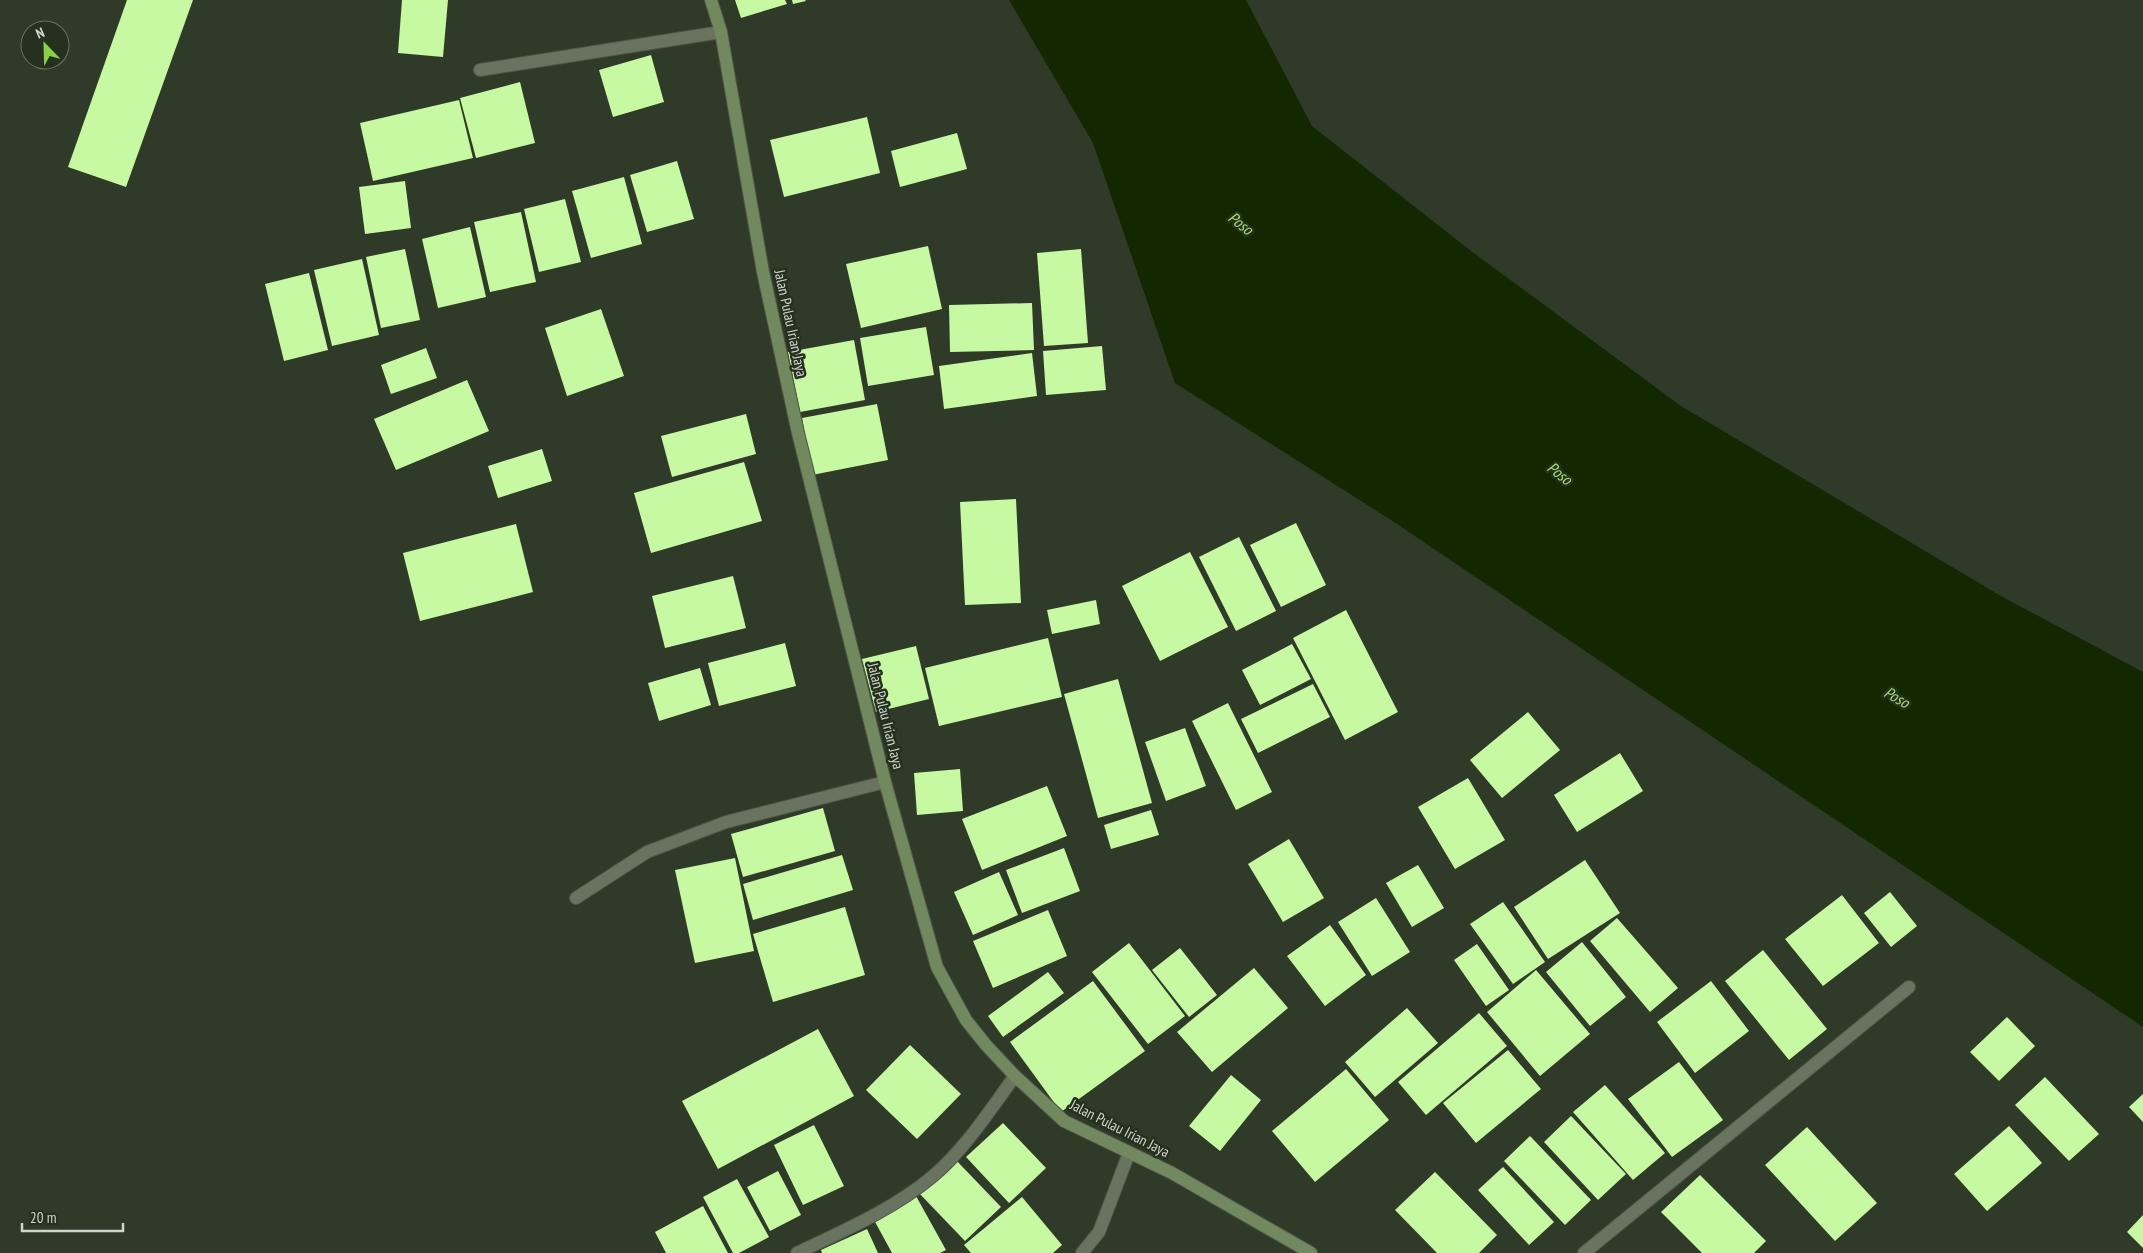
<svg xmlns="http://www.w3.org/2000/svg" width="2143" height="1253" viewBox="0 0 2143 1253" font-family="'PT Sans Narrow',sans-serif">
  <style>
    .water { fill: #132800 }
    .building { fill: #c7f8a2 }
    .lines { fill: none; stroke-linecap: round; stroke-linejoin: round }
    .street-casing { stroke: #4f5748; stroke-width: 14 }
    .secondary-casing { stroke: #4f5748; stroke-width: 14 }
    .street { stroke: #687460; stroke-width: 12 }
    .secondary { stroke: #728960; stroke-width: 12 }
    .labels { text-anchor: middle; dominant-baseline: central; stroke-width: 5; stroke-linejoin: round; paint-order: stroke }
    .street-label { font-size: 15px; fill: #ced5ca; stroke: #26301f }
    .water-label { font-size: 16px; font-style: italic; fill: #a2dd71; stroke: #26301f }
  </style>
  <rect width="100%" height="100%" fill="#303a29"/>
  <path class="water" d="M 1009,0 L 1246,0 L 1312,126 L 1471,251 L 1681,406 L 2001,596 L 2143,672 L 2143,1027 L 1391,520 L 1175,383 L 1093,143 Z"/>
  <g class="building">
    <path d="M 127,0 L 193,0 L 126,187 L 68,167 Z"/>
    <path d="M 402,0 L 448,0 L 443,57 L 398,53 Z"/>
    <path d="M 735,0 L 785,0 L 787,4 L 741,18 Z"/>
    <path d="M 792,0 L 805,0 L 806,1 L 793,4 Z"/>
    <path d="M 651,55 L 664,102 L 613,117 L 599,70 Z"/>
    <path d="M 520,82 L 535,143 L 476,158 L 460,98 Z"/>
    <path d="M 459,100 L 473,158 L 373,181 L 360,123 Z"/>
    <path d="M 867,117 L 880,173 L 784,197 L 770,140 Z"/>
    <path d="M 957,133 L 967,169 L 900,187 L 891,151 Z"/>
    <path d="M 677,161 L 694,219 L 647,232 L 630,175 Z"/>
    <path d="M 624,177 L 642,244 L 591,258 L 572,191 Z"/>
    <path d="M 405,181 L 411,228 L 365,234 L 359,187 Z"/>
    <path d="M 565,199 L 581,262 L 539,272 L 524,209 Z"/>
    <path d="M 521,212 L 536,282 L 490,292 L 474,222 Z"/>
    <path d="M 470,227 L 486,297 L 438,308 L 422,239 Z"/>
    <path d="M 928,246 L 942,309 L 861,328 L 846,264 Z"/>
    <path d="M 405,249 L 420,320 L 381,328 L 366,257 Z"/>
    <path d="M 1081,249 L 1088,343 L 1044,346 L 1037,253 Z"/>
    <path d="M 362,259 L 379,335 L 332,346 L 314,270 Z"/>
    <path d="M 309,273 L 328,350 L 284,361 L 265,284 Z"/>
    <path d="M 1032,303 L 1034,350 L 950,352 L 949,305 Z"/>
    <path d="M 601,309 L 624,376 L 567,396 L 545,328 Z"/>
    <path d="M 926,327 L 934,375 L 868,386 L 860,338 Z"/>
    <path d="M 854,340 L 865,400 L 800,412 L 788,352 Z"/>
    <path d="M 1102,346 L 1106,390 L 1046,395 L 1043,351 Z"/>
    <path d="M 426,348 L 437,378 L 391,394 L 381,365 Z"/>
    <path d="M 1032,353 L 1037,396 L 944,409 L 939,366 Z"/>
    <path d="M 467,380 L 489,431 L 396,470 L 374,419 Z"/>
    <path d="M 877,404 L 888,460 L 812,475 L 802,418 Z"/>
    <path d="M 746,414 L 756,454 L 672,477 L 661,436 Z"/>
    <path d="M 542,449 L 552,481 L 498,498 L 488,466 Z"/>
    <path d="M 744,462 L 762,521 L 651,553 L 634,493 Z"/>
    <path d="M 1016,499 L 1021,603 L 965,605 L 960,502 Z"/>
    <path d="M 1296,523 L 1326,585 L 1281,607 L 1250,545 Z"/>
    <path d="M 516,524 L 533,592 L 420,621 L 403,553 Z"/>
    <path d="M 1239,537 L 1276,611 L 1236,631 L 1199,557 Z"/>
    <path d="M 1190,552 L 1228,627 L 1160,661 L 1122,586 Z"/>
    <path d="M 733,576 L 746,628 L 665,648 L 652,596 Z"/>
    <path d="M 1096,600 L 1100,624 L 1052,634 L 1047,610 Z"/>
    <path d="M 1346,610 L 1398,712 L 1345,740 L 1293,638 Z"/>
    <path d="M 1048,638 L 1062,697 L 939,726 L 925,668 Z"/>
    <path d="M 785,643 L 796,686 L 719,706 L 708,663 Z"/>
    <path d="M 1292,644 L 1311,679 L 1260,705 L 1242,670 Z"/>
    <path d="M 916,646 L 929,699 L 876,712 L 862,659 Z"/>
    <path d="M 700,668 L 711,705 L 659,721 L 648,683 Z"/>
    <path d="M 1118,679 L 1152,803 L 1098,818 L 1064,694 Z"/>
    <path d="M 1313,684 L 1330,717 L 1258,753 L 1241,719 Z"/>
    <path d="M 1228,703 L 1272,792 L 1236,810 L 1192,721 Z"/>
    <path d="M 1528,712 L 1560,750 L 1502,798 L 1470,760 Z"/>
    <path d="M 1185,728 L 1206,786 L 1166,801 L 1145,742 Z"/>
    <path d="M 1620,753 L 1643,791 L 1577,832 L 1554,795 Z"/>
    <path d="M 960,769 L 963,811 L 917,815 L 914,773 Z"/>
    <path d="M 1468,778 L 1505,840 L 1455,869 L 1418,807 Z"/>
    <path d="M 1047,786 L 1067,836 L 982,870 L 962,819 Z"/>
    <path d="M 823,808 L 835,851 L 743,877 L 731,834 Z"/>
    <path d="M 1151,810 L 1159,835 L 1111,849 L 1104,825 Z"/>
    <path d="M 1289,839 L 1324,898 L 1283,922 L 1248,864 Z"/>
    <path d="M 1064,848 L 1080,891 L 1022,913 L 1006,870 Z"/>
    <path d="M 842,855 L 853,890 L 753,920 L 743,884 Z"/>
    <path d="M 735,858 L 754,951 L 695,963 L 675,870 Z"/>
    <path d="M 1585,860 L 1620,913 L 1548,959 L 1514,907 Z"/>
    <path d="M 1418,865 L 1444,908 L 1412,927 L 1386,883 Z"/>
    <path d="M 999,872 L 1018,915 L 973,935 L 954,892 Z"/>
    <path d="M 1890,892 L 1917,926 L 1891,947 L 1864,913 Z"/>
    <path d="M 1842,895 L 1879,943 L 1823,986 L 1785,939 Z"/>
    <path d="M 1376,898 L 1410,952 L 1372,976 L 1338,922 Z"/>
    <path d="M 1503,902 L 1545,962 L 1513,984 L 1470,924 Z"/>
    <path d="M 845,907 L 865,975 L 773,1002 L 753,934 Z"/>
    <path d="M 1048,910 L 1067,956 L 993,988 L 973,941 Z"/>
    <path d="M 1617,918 L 1678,988 L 1650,1012 L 1590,941 Z"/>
    <path d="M 1330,925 L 1366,975 L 1325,1006 L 1287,956 Z"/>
    <path d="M 1582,942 L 1626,997 L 1590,1026 L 1546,972 Z"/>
    <path d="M 1129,943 L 1185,1016 L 1148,1044 L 1092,972 Z"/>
    <path d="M 1477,944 L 1509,990 L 1486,1006 L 1454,960 Z"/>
    <path d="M 1180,948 L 1217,995 L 1189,1017 L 1152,970 Z"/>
    <path d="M 1763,950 L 1827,1029 L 1789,1060 L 1725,981 Z"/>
    <path d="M 1254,968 L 1288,1008 L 1212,1072 L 1177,1032 Z"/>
    <path d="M 1536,970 L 1590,1034 L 1540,1076 L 1487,1012 Z"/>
    <path d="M 1048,972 L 1064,993 L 1003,1037 L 988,1016 Z"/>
    <path d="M 1093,981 L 1145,1051 L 1061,1112 L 1010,1042 Z"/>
    <path d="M 1711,981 L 1749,1031 L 1695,1073 L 1657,1022 Z"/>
    <path d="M 1407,1008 L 1438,1043 L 1375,1097 L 1345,1062 Z"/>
    <path d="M 1479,1013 L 1507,1046 L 1426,1115 L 1398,1082 Z"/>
    <path d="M 2007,1017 L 2035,1046 L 1999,1081 L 1970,1052 Z"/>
    <path d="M 818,1029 L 854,1096 L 718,1169 L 682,1101 Z"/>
    <path d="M 910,1045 L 961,1094 L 917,1139 L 866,1090 Z"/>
    <path d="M 1508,1050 L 1541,1089 L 1476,1143 L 1443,1103 Z"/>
    <path d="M 1679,1062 L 1723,1120 L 1672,1157 L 1628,1099 Z"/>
    <path d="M 1346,1069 L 1389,1120 L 1315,1182 L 1272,1131 Z"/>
    <path d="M 1231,1075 L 1261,1100 L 1220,1151 L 1189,1126 Z"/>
    <path d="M 2045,1077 L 2099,1134 L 2069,1161 L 2015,1105 Z"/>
    <path d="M 1605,1085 L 1665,1153 L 1633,1180 L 1573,1112 Z"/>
    <path d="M 2143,1094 L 2143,1122 L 2129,1107 Z"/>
    <path d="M 1571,1116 L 1626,1174 L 1598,1200 L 1544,1142 Z"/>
    <path d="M 1003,1123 L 1046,1168 L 1009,1203 L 966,1157 Z"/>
    <path d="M 814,1125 L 844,1186 L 803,1205 L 774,1145 Z"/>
    <path d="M 2009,1126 L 2042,1163 L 1987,1211 L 1954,1174 Z"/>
    <path d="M 1807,1127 L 1877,1203 L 1835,1241 L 1765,1165 Z"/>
    <path d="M 1530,1136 L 1591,1200 L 1565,1225 L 1504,1161 Z"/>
    <path d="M 954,1158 L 1001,1207 L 965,1241 L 918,1192 Z"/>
    <path d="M 1503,1167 L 1554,1222 L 1529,1245 L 1478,1190 Z"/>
    <path d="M 778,1171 L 801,1215 L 770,1231 L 747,1187 Z"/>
    <path d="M 1435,1172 L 1497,1235 L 1479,1253 L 1437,1253 L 1395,1210 Z"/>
    <path d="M 1700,1175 L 1766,1241 L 1754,1253 L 1702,1253 L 1661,1212 Z"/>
    <path d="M 737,1179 L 769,1237 L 739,1253 L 733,1253 L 703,1197 Z"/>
    <path d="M 916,1196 L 946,1250 L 940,1253 L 892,1253 L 874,1220 Z"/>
    <path d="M 1022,1197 L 1062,1245 L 1053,1253 L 971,1253 L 964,1245 Z"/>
    <path d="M 703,1206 L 728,1253 L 666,1253 L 655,1232 Z"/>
    <path d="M 2143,1215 L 2143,1248 L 2127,1232 Z"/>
    <path d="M 867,1229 L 878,1253 L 822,1253 L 821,1250 Z"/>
  </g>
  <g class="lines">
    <g class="street-casing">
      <g id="street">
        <path d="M 480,70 L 721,32"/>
        <path d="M 576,898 L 647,852 L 726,822 L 885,782"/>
        <path d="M 797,1253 C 843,1231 894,1209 933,1176 C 965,1149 990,1110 1015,1076"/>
        <path d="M 1082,1253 L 1099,1232 L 1129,1153"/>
        <path d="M 1584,1253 L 1909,987"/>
      </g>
    </g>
    <g class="secondary-casing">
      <path id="secondary" d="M 711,0 L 721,32 L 763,272 L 798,433 L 885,782 L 937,967 L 966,1020 L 986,1045 L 1015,1076 L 1064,1121 L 1172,1173 L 1311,1253"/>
    </g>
    <use href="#street" class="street"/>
    <use href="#secondary" class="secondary"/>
  </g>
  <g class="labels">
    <g class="street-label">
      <text transform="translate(791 323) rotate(78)">Jalan Pulau Irian Jaya</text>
      <text transform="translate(886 716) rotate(76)">Jalan Pulau Irian Jaya</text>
      <text transform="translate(1120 1128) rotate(27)">Jalan Pulau Irian Jaya</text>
    </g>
    <g class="water-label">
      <text transform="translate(1241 223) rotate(38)">Poso</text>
      <text transform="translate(1560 473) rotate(38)">Poso</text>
      <text transform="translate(1897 697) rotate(30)">Poso</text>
    </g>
  </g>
  <g transform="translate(45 45) rotate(337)"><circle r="24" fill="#26301f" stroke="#697263"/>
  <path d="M0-4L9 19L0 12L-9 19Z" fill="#89cf48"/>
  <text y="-8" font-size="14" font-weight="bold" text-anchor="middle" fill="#ced5ca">N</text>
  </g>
  <path d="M22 1223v8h101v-8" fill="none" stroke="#ced5ca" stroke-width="2.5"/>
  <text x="30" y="1223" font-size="15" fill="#ced5ca" stroke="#26301f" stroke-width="4" paint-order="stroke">20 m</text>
</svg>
